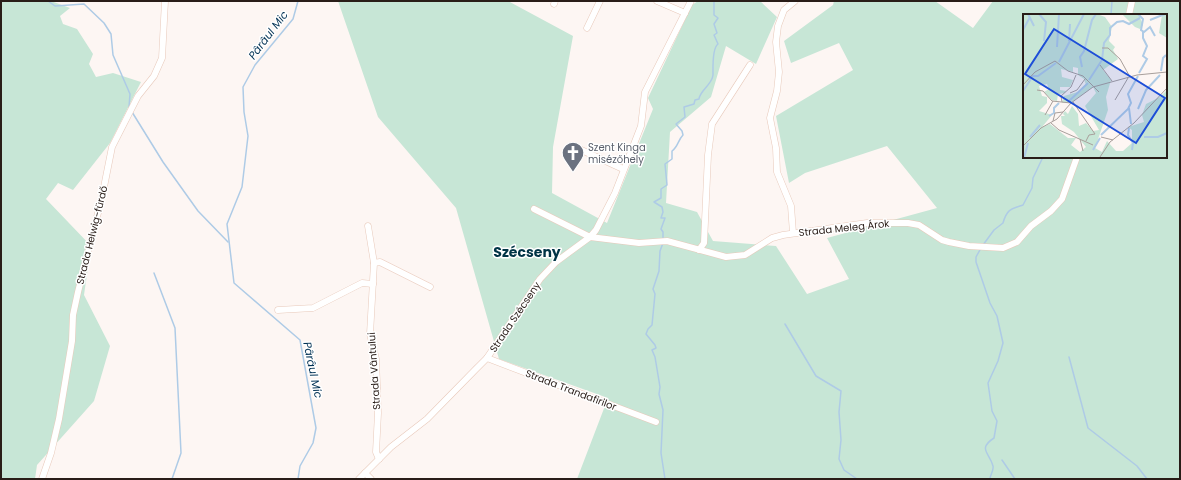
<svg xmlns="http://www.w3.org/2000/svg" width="1181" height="480" viewBox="0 0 1181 480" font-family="Poppins,sans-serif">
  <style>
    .green { fill: #c7e6d6; fill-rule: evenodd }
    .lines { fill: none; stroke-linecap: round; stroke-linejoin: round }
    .stream { stroke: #aecbe6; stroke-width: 1.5 }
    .minor-casing { stroke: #e8c9ba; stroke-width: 7 }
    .minor { stroke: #fff; stroke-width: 6 }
    .labels { text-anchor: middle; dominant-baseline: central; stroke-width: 3; stroke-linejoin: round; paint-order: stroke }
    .worship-label { font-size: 10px; fill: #5b616d; stroke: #fff; text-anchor: start }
    .street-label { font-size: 10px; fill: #291d18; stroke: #fff }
    .water-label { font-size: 11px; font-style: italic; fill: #003154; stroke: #fff }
    .district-label { font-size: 14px; font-weight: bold; fill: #003446; stroke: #fff }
    .inset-river { fill: none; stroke: #aecbe6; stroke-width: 2 }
    .inset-road { fill: none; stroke: #a89f9b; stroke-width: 1 }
    .view { fill: #1d4ed8; fill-opacity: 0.15; stroke: #1d4ed8; stroke-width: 2 }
    .inset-edge { fill: none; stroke: #291d18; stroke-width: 2 }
  </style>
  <rect width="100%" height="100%" fill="#fdf6f3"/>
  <g class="green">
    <path d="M 1,1 L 51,1 L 70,8 L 60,16 L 63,24 L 77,29 L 93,54 L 89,64 L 96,77 L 113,73 L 141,82 L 110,143 L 73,190 L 58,183 L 46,199 L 91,246 L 84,295 L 110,346 L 94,401 L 37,465 L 35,479 L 1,479 Z"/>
    <path d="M 338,1 L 508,1 L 573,36 L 553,147 L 552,193 L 607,223 L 653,109 L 648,98 L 692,5 L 698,1 L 760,1 L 777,17 L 756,64 L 726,46 L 711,97 L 670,132 L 666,203 L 697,212 L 713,241 L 776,246 L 807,294 L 849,279 L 827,238 L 937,208 L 887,146 L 805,173 L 789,183 L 776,116 L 853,70 L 839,43 L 791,63 L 784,41 L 833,5 L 834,1 L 935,1 L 973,28 L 993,1 L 1180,1 L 1180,479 L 577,479 L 608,398 L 499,359 L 456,208 L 378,117 ZM 1024,15 L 1166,15 L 1166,157 L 1024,157 Z"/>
  </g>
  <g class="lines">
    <g class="stream">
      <path d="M 48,1 L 55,6 L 84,4 L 104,23 L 111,34 L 113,55 L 130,94 L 129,107"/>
      <path d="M 298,1 L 293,19 L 255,65 L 243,87 L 244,112 L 248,136 L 242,187 L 227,224 L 234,283 L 300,340 L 316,428 L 313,443 L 300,466 L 298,479"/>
      <path d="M 1111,15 L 1112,1"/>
      <path d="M 132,112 L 163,162 L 198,211 L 228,242"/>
      <path d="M 663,239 L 663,232 L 661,229 L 665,218 L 661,218 L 663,212 L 662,207 L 654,202 L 661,198 L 661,189 L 667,185 L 665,164 L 672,159 L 672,151 C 678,147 678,140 683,135 L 682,131 L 676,124 L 685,117 L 684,107 L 694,104 L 695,100 L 699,99 C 700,90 712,85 713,75 C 713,68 712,48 718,44 L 714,35 L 717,33 L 714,24 L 718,18 L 714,15 L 714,1"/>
      <path d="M 663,243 L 660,251 L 659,271 L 653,289 L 655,294 L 652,325 L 648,329 L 646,334 L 655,345 L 656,348 L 652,350 L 655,357 L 660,387 L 659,394 L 663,410 L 661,453 L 665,479"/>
      <path d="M 983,245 L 994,230 L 1003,223 C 1007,209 1011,209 1023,205 L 1032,188 L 1033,178 L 1043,157"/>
      <path d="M 981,248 L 976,257 L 976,262 L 990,303 L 997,316 L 1003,343 L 998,361 L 988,383 L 992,411 L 997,421 L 994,438 C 977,449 990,453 993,466 C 994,471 990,475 990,479"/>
      <path d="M 154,273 L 175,328 L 181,453 L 172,479"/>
      <path d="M 785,324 L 816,376 L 841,391 L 839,412 L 841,440 L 839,459 L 844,470 L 857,479"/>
      <path d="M 1069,357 L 1088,428 L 1137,466 L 1147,479"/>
      <path d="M 1002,460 L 1015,479"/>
    </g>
    <g class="minor-casing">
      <g id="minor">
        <path d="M 657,1 L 685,13"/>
        <path d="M 554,4 L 555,1"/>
        <path d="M 1129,15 L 1132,1"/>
        <path d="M 587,28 L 600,1"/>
        <path d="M 577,148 L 623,169"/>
        <path d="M 534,209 L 590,237 L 639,243 L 667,241 L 726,257 L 745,255 L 772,238 L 783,235 L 867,223 L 908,223 L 919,225 L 942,240 L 949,242 L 969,246 L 1003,248 L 1017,242 L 1031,226 L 1051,211 L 1062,199 L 1077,157"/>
        <path d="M 368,226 L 374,263 L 370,334 L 376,359 L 378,413 L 376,452 L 379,459"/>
        <path d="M 793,233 L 791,206 L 777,172 L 776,148 L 770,118 L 777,91 L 779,72 L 776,42 L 778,26 L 784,10 L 795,1"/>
        <path d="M 699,250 L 704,243 L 708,155 L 712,124 L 750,65"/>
        <path d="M 374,263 L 380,262 L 430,287"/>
        <path d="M 278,310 L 313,308 L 362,283 L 373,284"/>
        <path d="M 487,358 L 656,422"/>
        <path d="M 365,473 L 371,479"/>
        <path d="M 42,479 L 51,453 L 59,419 L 72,341 L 73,315 L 78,292 L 102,197 L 112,147 L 138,96 L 154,76 L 162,58 L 165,1"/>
        <path d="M 359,479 L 391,447 L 427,419 L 475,370 L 487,358 L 540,279 L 556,262 L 590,237 L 596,230 L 615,193 L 641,126 L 645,92 L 691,1"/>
      </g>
    </g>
    <use href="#minor" class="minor"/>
  </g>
  <defs>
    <g id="church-pin" transform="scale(1.15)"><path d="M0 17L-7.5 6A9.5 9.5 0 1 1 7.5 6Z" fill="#6b7280" stroke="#fff"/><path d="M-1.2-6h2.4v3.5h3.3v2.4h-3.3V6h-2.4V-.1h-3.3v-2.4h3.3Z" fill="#fff"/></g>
  </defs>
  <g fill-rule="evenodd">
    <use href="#church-pin" x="573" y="153"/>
  </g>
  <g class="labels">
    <g class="worship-label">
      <text x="588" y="147">Szent Kinga<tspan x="588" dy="12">misézőhely</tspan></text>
    </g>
    <g class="street-label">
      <text transform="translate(844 228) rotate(-6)">Strada Meleg Árok</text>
      <text transform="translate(92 235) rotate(-76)">Strada Helwig-fürdő</text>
      <text transform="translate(515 317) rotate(-56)">Strada Szécseny</text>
      <text transform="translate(374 371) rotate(-94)">Strada Vântului</text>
      <text transform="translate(571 390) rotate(21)">Strada Trandafirilor</text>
    </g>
    <g class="water-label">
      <text transform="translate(268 35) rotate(-53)">Pârâul Mic</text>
      <text transform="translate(313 370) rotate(78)">Pârâul Mic</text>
    </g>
    <g class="district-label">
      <text x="527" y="252">Szécseny</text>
    </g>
  </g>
  <g transform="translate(1023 14)">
    <rect width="144" height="144" fill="#fdf6f3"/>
    <path d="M 0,0 L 74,0 L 82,3 L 89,13 L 86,27 L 92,33 L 90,36 L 95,45 L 80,56 L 88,66 L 83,83 L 85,96 L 72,134 L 79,138 L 84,127 L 93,137 L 100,137 L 109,129 L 109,116 L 105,113 L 121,108 L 119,101 L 123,90 L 137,83 L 144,76 L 144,144 L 0,144 ZM 50,53 L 55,54 L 55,61 L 61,65 L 63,71 L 58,77 L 41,82 L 39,89 L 49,88 L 70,73 L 73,79 L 62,92 L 76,116 L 70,117 L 63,109 L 56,112 L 55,100 L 49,92 L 45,100 L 42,97 L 40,100 L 42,102 L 38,102 L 39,110 L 51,118 L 63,133 L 57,138 L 48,131 L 53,124 L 45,124 L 27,110 L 19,113 L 29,101 L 16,97 L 24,89 L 24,83 L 19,82 L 16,72 L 24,70 L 26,75 L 21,78 L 29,86 L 34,87 L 35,80 L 42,79 L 43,77 L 37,76 L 37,73 L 47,73 L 50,66 L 39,63 L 38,55 L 50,58 ZM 99,0 L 116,1 L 120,11 L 117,15 L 112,13 ZM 144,0 L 144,24 L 136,19 L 139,1 Z" fill="#c7e6d6" fill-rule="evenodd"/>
    <path class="inset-river" d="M 5,0 L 11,12M 16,0 L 23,8 L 21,27M 115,0 L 120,5 L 118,16 L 121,18 L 127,13 L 132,22M 127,6 L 142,0M 0,16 L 7,3M 46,27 L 47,10M 34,33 L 36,0M 36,48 L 61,0M 59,53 L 57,43 L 61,37 L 69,6 L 73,0M 138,57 L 140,44 L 143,41M 116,59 L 124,45 L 120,42 L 124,32 L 120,24 L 120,18M 66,66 L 79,46 L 81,29 L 87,21 L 87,14 L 94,8 L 100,7 L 106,10 L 117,4M 0,77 L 10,62 L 15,62 L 33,49M 45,88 L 65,69M 106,94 L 108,110M 115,95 L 123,76 L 137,61M 26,102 L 31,99 L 31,94 L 36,89M 106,114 L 105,121 L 110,129 L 109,136M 78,121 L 105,95 L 108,89 L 105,80 L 115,62M 7,123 L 17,111M 121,123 L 135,123 L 144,119M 70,136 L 77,124M 1,144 L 5,129"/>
    <path class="inset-road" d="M 79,34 L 85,34 L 97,45 L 107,63M 77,51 L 89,67M 0,71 L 12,58 L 32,47 L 45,57 L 60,62 L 76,78M 14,76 L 20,77 L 29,87 L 48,89M 47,79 L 54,76 L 62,65M 92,86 L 105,64M 39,88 L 38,82 L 48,73 L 53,61M 50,88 L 72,120 L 66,121 L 63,127M 22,101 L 30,87M 30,107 L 32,99 L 40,98M 28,109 L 36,116 L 70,131M 78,123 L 90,126M 57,125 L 60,137M 0,132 L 18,114 L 34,105 L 48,89 L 70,73 L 114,61 L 144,58M 77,143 L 87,128 L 111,109 L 144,74"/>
    <path class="view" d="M 31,15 L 142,84 L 113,129 L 2,60 Z"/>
    <rect width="144" height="144" class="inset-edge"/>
  </g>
  <rect width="1181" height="480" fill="none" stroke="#291d18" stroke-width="4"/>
</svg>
